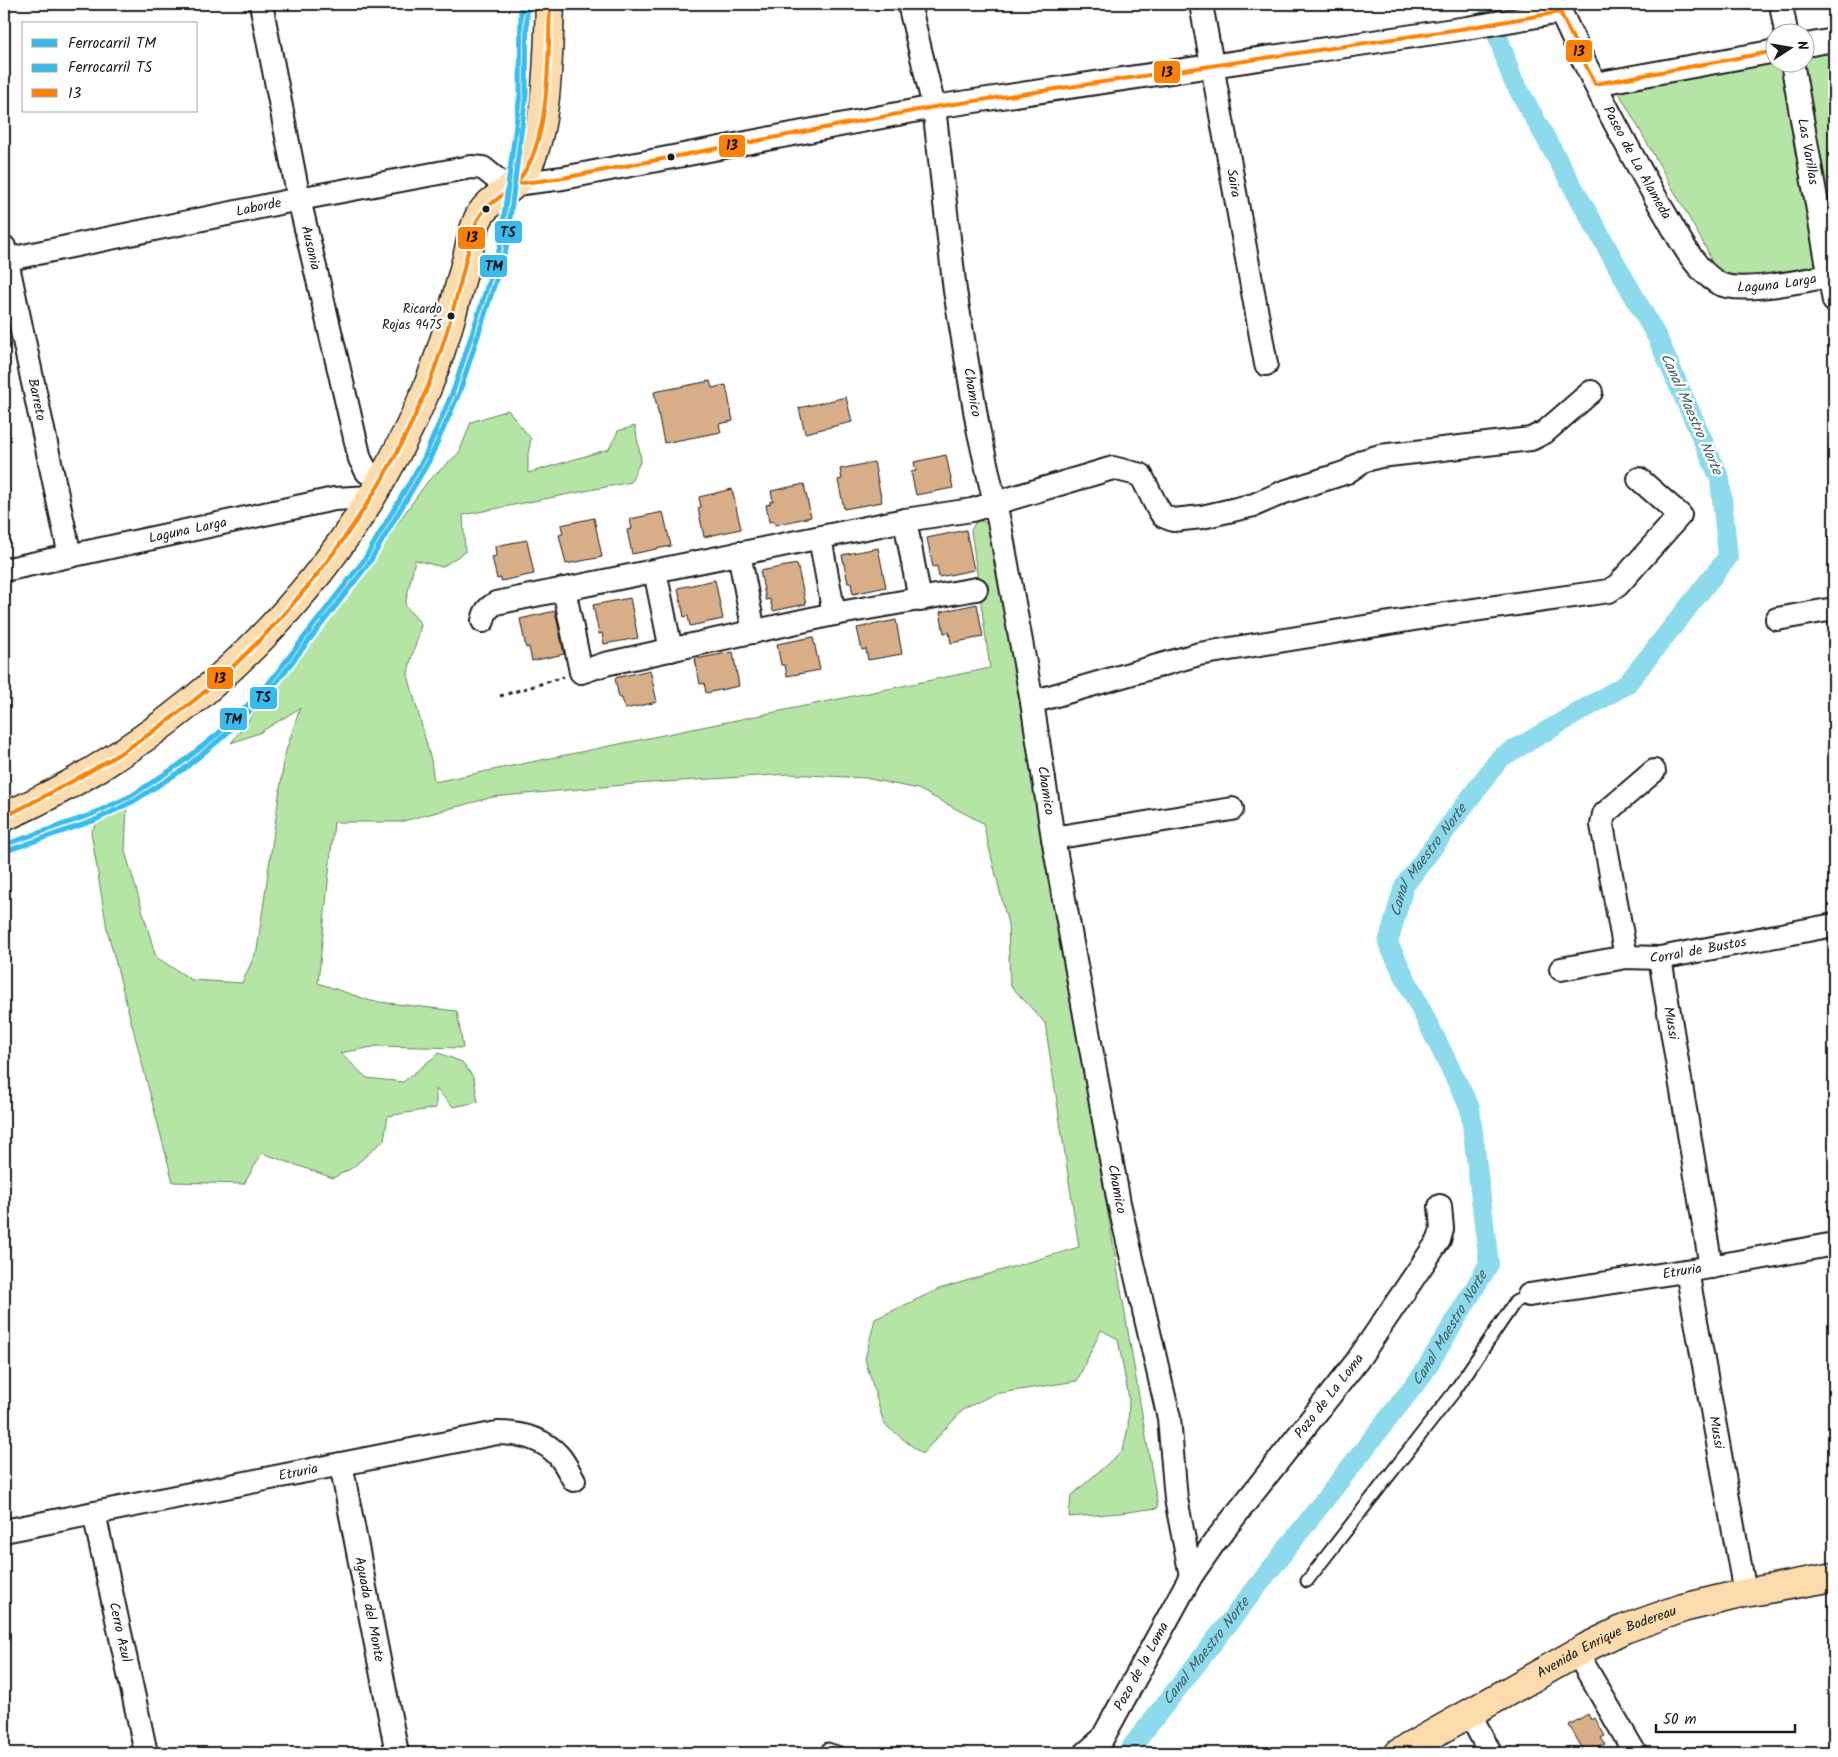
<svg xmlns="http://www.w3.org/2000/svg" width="1838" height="1757" viewBox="0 0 1838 1757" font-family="Kalam,sans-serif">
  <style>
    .green { fill: #b5e5a5; stroke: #688060 }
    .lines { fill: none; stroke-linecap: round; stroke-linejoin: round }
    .canal { stroke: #8ddaed; stroke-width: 20 }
    .building { fill: #d7ae88; stroke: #1c1c1c }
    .lane-casing { stroke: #1c1c1c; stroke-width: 15 }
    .street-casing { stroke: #1c1c1c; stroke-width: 26 }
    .primary-casing { stroke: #1c1c1c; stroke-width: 31 }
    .path { stroke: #1c1c1c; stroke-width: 3; stroke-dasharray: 4 4; stroke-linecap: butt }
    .lane { stroke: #fff; stroke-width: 11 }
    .street { stroke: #fff; stroke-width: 22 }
    .primary { stroke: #fcdcac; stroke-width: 28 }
    .bus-1-casing { stroke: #fff; stroke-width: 8 }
    .bus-1 { stroke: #ff8100; stroke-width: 4 }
    .rail-1-casing { stroke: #fff; stroke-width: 9 }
    .rail-2-casing { stroke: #fff; stroke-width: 9 }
    .rail-1 { stroke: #37bbed; stroke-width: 5 }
    .rail-2 { stroke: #37bbed; stroke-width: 5 }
    .bus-dot { fill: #1c1c1c; stroke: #fff; stroke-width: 2 }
    .labels { text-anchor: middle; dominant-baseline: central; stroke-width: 5; stroke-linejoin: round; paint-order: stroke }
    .bus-label { font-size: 13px; fill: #1c1c1c; stroke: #fff; text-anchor: end }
    .street-label { font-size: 14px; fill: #1c1c1c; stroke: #fff }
    .water-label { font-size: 15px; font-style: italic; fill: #445e65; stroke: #fff }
    .line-badge { stroke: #fff; stroke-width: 2 }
    .pale-badge-label { font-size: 14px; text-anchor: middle; font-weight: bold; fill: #111 }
  </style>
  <rect width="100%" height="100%" fill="#fff"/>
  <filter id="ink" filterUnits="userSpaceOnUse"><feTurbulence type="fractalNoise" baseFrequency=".02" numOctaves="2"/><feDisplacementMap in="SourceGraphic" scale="10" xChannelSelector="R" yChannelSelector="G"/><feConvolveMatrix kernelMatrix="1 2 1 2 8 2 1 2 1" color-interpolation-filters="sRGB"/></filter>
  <g filter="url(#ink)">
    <g class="green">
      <path d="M 1834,46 L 1834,262 L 1796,63 L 1806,62 L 1806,51 Z"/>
      <path d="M 1776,62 L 1784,63 L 1819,265 L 1719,283 L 1707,250 L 1614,84 Z"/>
      <path d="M 508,410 L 531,439 L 528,454 L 528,473 L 609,449 L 618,431 L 635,426 L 641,460 L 631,482 L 463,515 L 465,552 L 442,567 L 415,560 L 405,605 L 421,624 C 418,642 410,657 408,675 L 431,760 L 434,782 L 990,668 L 971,530 L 977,520 L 991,524 L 1158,1508 L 1120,1513 L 1069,1517 L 1071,1496 L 1123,1450 L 1128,1428 L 1129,1399 L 1118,1339 L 1101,1330 L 1077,1381 L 994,1394 L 964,1409 L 922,1454 L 884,1424 L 865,1359 L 875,1319 L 939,1289 L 1079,1247 L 1045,1023 L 1010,985 L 1008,924 L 983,823 L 918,789 L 865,778 L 789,774 L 634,784 L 493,797 L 400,822 L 334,822 L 318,983 L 371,1001 L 457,1011 L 463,1048 L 378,1046 L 340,1053 L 367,1078 L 403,1082 L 439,1053 L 462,1062 L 474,1078 L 478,1102 L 453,1107 L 436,1089 L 436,1108 L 388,1116 L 384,1140 L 352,1168 L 333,1178 L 262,1153 L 244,1184 L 173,1182 L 107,929 L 91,832 L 102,815 L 127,805 L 125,851 L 156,957 L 192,980 L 242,983 L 257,950 L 285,754 L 300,708 L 259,733 L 231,743 L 379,549 L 428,481 L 459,453 L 471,422 Z"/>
    </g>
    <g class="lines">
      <path class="canal" id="s1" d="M 1127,1753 L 1423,1374 L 1489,1264 L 1470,1108 L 1388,943 L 1404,886 L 1500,758 L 1627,684 L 1728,557 L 1720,479 L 1658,339 L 1512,78 L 1487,4"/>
    </g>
    <g class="building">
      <path d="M 710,381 L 712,388 L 726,385 L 733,421 L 719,424 L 721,432 L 664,443 L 654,392 Z"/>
      <path d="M 846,397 L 852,422 L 805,433 L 799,408 Z"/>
      <path d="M 946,455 L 953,488 L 916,495 L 911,472 L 916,471 L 914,462 Z"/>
      <path d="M 874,462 L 882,502 L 844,509 L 838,480 L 842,479 L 840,469 Z"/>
      <path d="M 804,484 L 811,517 L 775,525 L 774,521 L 769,522 L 766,505 L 770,504 L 770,501 L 773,501 L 771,491 Z"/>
      <path d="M 732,489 L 741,529 L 704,537 L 698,508 L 701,507 L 699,497 Z"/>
      <path d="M 663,512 L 671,546 L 632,554 L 627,530 L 632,529 L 630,519 Z"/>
      <path d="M 594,518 L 602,557 L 566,564 L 559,535 L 563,534 L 561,525 Z"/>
      <path d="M 966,530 L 974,570 L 939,577 L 937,566 L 933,567 L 927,538 Z"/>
      <path d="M 527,540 L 534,574 L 501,581 L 501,578 L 497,579 L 492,557 L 496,556 L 495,546 Z"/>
      <path d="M 878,548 L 886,587 L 853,594 L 851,583 L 848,583 L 842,555 Z"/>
      <path d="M 797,564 L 806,604 L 773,611 L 770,599 L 766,600 L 760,571 Z"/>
      <path d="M 715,580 L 723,619 L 690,626 L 688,616 L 684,617 L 678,588 Z"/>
      <path d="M 630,598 L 638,638 L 604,644 L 602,633 L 599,634 L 593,605 Z"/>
      <path d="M 977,604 L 983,637 L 951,643 L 949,632 L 944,633 L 940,612 Z"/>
      <path d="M 555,611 L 564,654 L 532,661 L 529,647 L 526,648 L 520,619 Z"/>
      <path d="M 896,620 L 902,654 L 868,660 L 866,649 L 862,650 L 857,628 Z"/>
      <path d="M 813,637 L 820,670 L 787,676 L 785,665 L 781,665 L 777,644 Z"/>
      <path d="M 733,652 L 739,686 L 706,693 L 704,683 L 700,684 L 695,659 Z"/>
      <path d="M 650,670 L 657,702 L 625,709 L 622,698 L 619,698 L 615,678 Z"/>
      <path d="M 1588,1714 L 1591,1720 L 1595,1718 L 1605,1736 L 1601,1738 L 1605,1744 L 1589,1753 L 1585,1753 L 1569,1725 Z"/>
    </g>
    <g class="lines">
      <g class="lane-casing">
        <g id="lane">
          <path d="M 1307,1581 L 1454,1392 L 1515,1302 L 1529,1295"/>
          <path d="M 828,1749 L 840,1753"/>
        </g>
      </g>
      <g class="street-casing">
        <g id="street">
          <path id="s2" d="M 261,4 L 299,199 L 360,459 L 367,472 L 381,480"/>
          <path id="s3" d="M 909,4 L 934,107 L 955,291 L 978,428 L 1000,526 L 1032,702 L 1053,838 L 1119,1203 L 1169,1418 L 1176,1499 L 1191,1576"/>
          <path id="s4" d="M 1201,4 L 1266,364"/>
          <path id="s5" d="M 1557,4 C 1588,73 1623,141 1661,207 C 1677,233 1691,267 1718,283 C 1739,295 1809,280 1834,275"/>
          <path d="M 1781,4 L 1786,32"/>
          <path d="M 1806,45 L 1834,40"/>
          <path id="s6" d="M 1792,62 L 1834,301"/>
          <path d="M 1595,84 L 1776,51"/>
          <path d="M 515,184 L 563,178 L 934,107 L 1467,28 L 1560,12"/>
          <path id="s7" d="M 4,247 L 70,556"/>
          <path id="s8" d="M 4,260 L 299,199 L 471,167 L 483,168 L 509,189"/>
          <path d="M 905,520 L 920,600"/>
          <path d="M 820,538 L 834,614"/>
          <path d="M 739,553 L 754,632"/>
          <path id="s9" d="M 4,570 L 334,499 L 372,497"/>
          <path d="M 655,571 L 671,650"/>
          <path d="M 564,589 L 581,672 L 605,664 L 834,614 L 976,589"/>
          <path d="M 1777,619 L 1834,609"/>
          <path d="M 483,621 C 485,611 488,608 496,603 L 905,520 L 972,510 L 1113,468 L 1141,475 L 1157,507 L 1163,516 L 1173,520 L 1202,517 L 1254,505 L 1284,492 L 1335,476 L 1347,472 L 1363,461 L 1380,456 L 1531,439 L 1545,432 L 1591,392"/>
          <path d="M 1032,702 L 1199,654 L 1445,614 L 1609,591 L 1618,585 L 1680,515 L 1639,479"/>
          <path d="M 1053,838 L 1232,809"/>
          <path d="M 1626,957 L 1602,825 L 1604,814 L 1654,771"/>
          <path id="s10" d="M 1660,958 L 1711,1267"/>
          <path id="s11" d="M 1561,969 L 1626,957 L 1660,958 L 1834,925"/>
          <path id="s12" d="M 1687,1271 L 1745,1593"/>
          <path id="s13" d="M 1529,1295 L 1711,1267 L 1834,1244"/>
          <path id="s14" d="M 341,1464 L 397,1753"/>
          <path id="s15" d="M 94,1513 L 146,1753"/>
          <path id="s16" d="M 4,1531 L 497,1433 C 520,1433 543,1438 559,1456 C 565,1463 569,1472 574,1480"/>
          <path d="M 1577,1653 L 1635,1753"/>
          <path d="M 1470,1714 L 1490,1753"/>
          <path id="s17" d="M 1086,1753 L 1102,1739 L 1191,1576 L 1216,1540 L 1357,1361 L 1439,1240 L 1442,1229 L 1440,1206"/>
        </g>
      </g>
      <g class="primary-casing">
        <g id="primary">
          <path d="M 4,817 C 191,734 345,582 425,393 C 442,353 453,311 464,269 C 469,253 471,234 478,219 C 487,199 510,193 522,176 C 549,138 548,51 550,4"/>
          <path id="s18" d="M 1399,1753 L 1587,1647 L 1624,1629 L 1683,1608 L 1745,1593 L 1834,1577"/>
        </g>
      </g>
      <path class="path" d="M 500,696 L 564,677"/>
      <use href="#lane" class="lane"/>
      <use href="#street" class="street"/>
      <use href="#primary" class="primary"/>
      <g class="bus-1-casing">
        <g id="bus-1">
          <path d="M 515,184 L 563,178 L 934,107 L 1467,28 L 1560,12 L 1595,84 L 1776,51"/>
          <path d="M 4,817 C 49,794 94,771 136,743 C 261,661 369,528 426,391 C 441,355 451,318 461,280 C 466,260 470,238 478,219 C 489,200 510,194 522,176 C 551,135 548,53 550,4"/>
        </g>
      </g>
      <use href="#bus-1" class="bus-1"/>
      <g class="rail-1-casing">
        <path id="rail-1" d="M 4,845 L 90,815 L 131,796 L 180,764 L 220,732 L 265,688 L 364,560 L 424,458 L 454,389 L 500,247 L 520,94 L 521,4"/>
      </g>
      <g class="rail-2-casing">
        <path id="rail-2" d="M 6,851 L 93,821 L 134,801 L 184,769 L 224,736 L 269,692 L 369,563 L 429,461 L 460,391 L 506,249 L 526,95 L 527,4"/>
      </g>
      <use href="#rail-1" class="rail-1"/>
      <use href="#rail-2" class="rail-2"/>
    </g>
  </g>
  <g class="bus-dot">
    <circle cx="671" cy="157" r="4.5"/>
    <circle cx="486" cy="209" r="4.5"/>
    <circle cx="451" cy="316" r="4.5"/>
  </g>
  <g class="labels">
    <g class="bus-label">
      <text x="442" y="309">Ricardo<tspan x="442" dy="16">Rojas 9475</tspan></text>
    </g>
    <g class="street-label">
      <text stroke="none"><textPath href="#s6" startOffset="91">Las Varillas</textPath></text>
      <text stroke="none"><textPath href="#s5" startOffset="178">Paseo de La Alameda</textPath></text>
      <text stroke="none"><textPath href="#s4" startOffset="182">Saira</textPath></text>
      <text stroke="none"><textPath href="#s8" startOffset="260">Laborde</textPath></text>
      <text stroke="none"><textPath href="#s2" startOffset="249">Ausonia</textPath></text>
      <text stroke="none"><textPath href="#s5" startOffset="384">Laguna Larga</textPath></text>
      <text stroke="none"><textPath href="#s3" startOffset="394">Chamico</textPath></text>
      <text stroke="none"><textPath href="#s7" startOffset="156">Barreto</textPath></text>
      <text stroke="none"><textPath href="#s9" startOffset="188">Laguna Larga</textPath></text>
      <text stroke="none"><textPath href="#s3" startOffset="799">Chamico</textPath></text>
      <text stroke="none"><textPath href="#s11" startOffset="139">Corral de Bustos</textPath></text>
      <text stroke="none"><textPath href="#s10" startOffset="66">Mussi</textPath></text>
      <text stroke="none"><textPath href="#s3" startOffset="1204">Chamico</textPath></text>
      <text stroke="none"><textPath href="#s13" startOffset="155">Etruria</textPath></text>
      <text stroke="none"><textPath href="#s17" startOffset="434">Pozo de La Loma</textPath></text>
      <text stroke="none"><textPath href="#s12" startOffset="164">Mussi</textPath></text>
      <text stroke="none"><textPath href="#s16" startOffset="300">Etruria</textPath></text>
      <text stroke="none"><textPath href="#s14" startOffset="148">Aguada del Monte</textPath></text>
      <text stroke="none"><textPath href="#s15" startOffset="122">Cerro Azul</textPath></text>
      <text stroke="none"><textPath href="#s18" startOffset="236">Avenida Enrique Bodereau</textPath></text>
      <text stroke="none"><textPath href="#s17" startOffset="104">Pozo de la Loma</textPath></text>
    </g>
    <g class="water-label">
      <text transform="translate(1691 414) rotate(66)">Canal Maestro Norte</text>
      <text stroke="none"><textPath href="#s1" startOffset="1044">Canal Maestro Norte</textPath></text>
      <text stroke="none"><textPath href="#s1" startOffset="534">Canal Maestro Norte</textPath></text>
      <text stroke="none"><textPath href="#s1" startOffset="129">Canal Maestro Norte</textPath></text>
    </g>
  </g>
  <g class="line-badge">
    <rect x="1565" y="39" width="28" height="24" rx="5" fill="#ff8100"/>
    <rect x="1153" y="60" width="28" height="24" rx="5" fill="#ff8100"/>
    <rect x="718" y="134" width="28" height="24" rx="5" fill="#ff8100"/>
    <rect x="494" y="220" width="29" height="24" rx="5" fill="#37bbed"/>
    <rect x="457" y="226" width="29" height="24" rx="5" fill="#ff8100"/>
    <rect x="479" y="254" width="29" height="24" rx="5" fill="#37bbed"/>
    <rect x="206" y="666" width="28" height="24" rx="5" fill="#ff8100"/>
    <rect x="249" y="686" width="29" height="24" rx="5" fill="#37bbed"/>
    <rect x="219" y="707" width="29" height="24" rx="5" fill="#37bbed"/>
  </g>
  <g class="pale-badge-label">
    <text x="1579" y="56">13</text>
    <text x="1167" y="77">13</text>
    <text x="732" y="150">13</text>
    <text x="508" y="237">TS</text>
    <text x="472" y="242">13</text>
    <text x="494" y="271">TM</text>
    <text x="220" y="683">13</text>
    <text x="263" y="702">TS</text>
    <text x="233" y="724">TM</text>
  </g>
  <rect width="1838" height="1757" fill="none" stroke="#fff" stroke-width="20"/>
  <rect x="10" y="10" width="1818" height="1737" fill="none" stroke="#1c1c1c" stroke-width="2" filter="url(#ink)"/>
  <rect x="22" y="22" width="175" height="90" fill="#ffffff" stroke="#a4a4a4"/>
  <rect x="32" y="39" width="25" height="8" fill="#37bbed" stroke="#a4a4a4"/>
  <text x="68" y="48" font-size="15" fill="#1c1c1c">Ferrocarril TM</text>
  <rect x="32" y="64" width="25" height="8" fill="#37bbed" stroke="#a4a4a4"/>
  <text x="68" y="72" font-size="15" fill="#1c1c1c">Ferrocarril TS</text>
  <rect x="32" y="89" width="25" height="8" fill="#ff8100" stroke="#a4a4a4"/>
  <text x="68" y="98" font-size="15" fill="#1c1c1c">13</text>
  <g transform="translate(1790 48) rotate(78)"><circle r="24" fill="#ffffff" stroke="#a4a4a4"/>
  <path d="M0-4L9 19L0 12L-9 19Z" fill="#1c1c1c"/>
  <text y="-8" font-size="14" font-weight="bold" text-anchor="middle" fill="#1c1c1c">N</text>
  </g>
  <path d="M1656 1724v8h139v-8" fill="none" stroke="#1c1c1c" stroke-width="2.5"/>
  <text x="1663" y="1724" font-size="15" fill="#1c1c1c" stroke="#ffffff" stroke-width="4" paint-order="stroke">50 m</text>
</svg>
